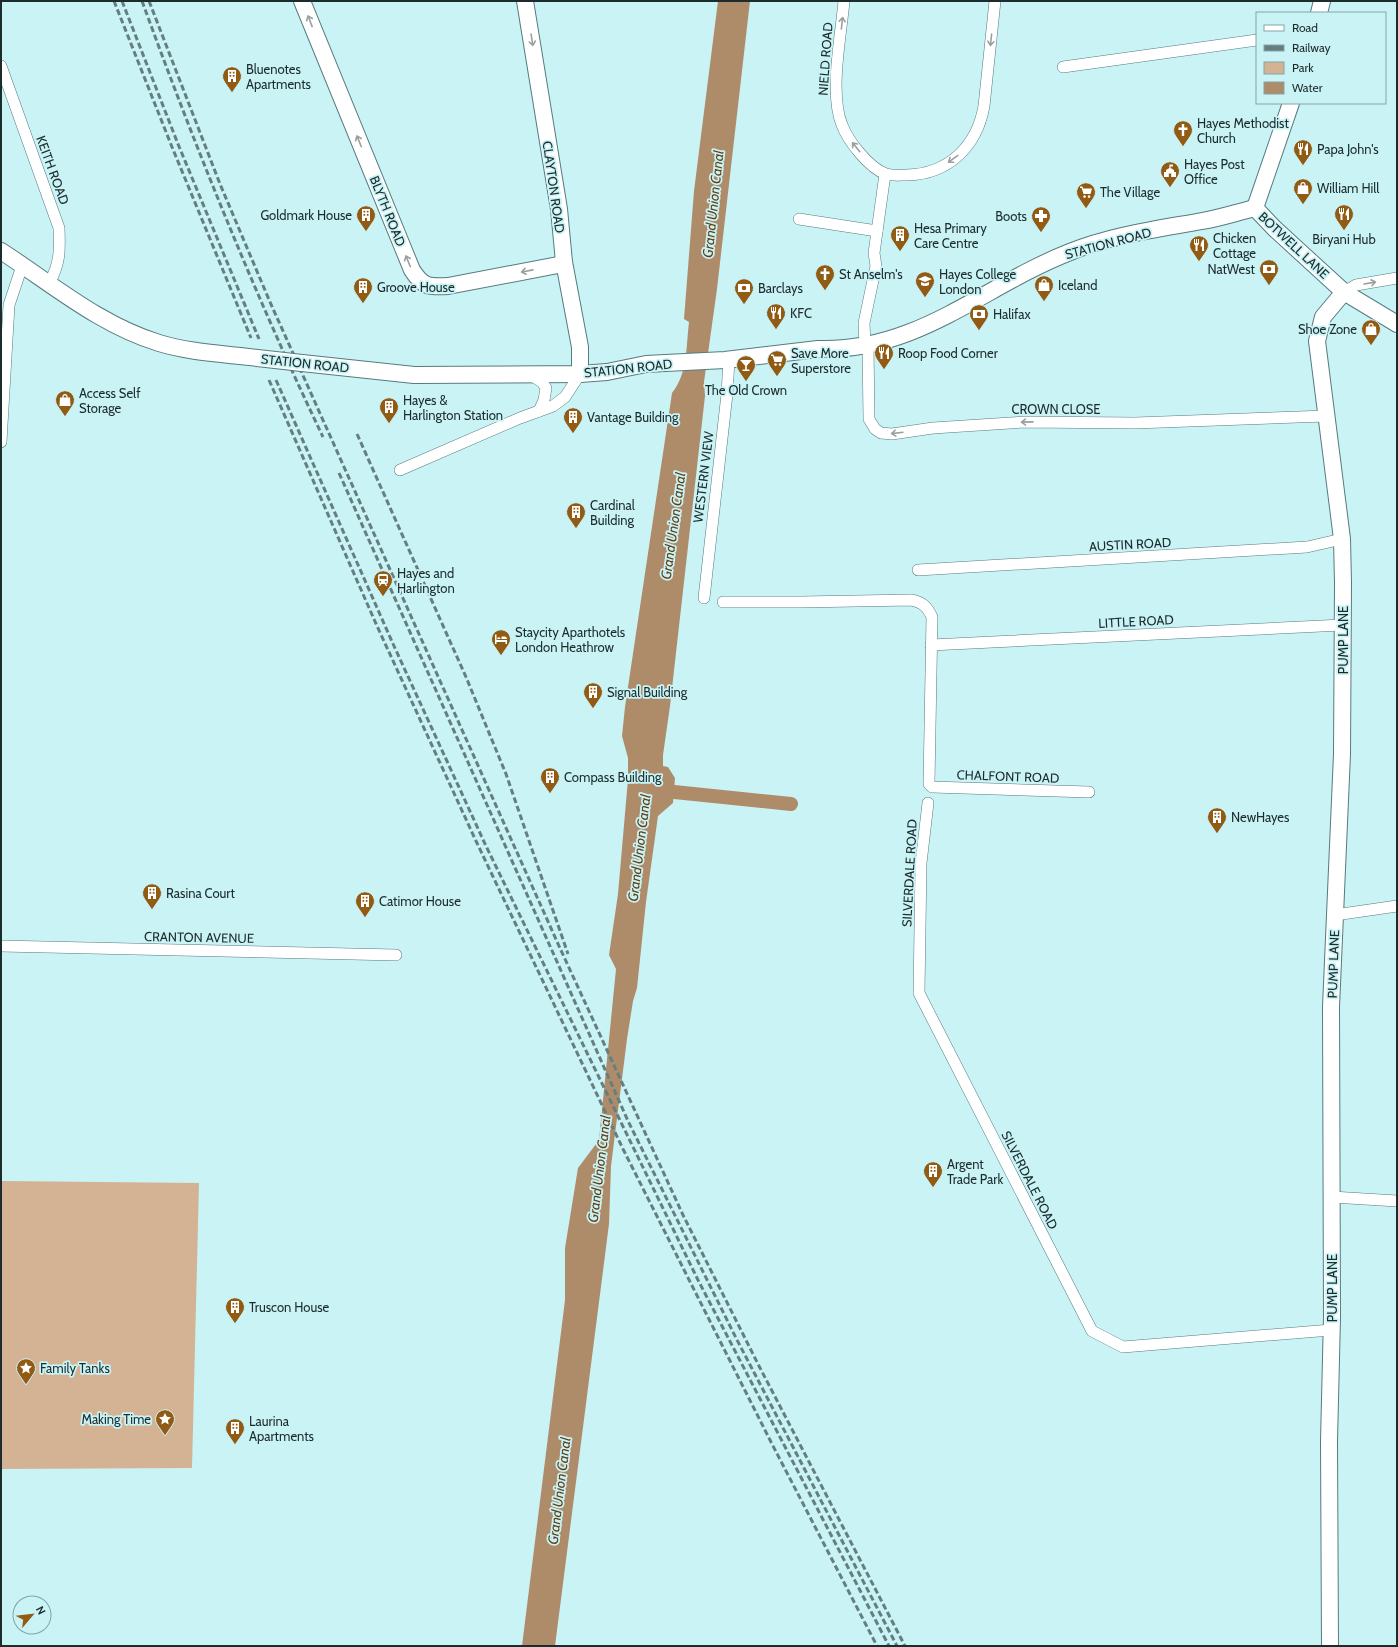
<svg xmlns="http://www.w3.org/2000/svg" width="1398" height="1647" viewBox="0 0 1398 1647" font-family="Cabin,sans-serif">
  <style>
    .green { fill: #d3b393 }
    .water { fill: #ae8c6a }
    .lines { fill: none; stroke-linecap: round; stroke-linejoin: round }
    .canal { stroke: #ae8c6a; stroke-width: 14 }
    .street-casing { stroke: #567b7e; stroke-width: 12 }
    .secondary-casing { stroke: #567b7e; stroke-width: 18 }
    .street { stroke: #fff; stroke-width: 11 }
    .secondary { stroke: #fff; stroke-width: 16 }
    .rail { stroke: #657f81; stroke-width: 3; stroke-dasharray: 6 3; stroke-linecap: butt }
    .secondary-bridge-casing { stroke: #567b7e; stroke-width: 18; stroke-linecap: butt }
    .secondary-bridge { stroke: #fff; stroke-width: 16 }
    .oneway { stroke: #99a0a0 }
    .labels { text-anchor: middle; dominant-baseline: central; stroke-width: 3.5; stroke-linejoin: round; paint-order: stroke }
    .street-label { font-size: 13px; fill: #1c2c2d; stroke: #caf3f6 }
    .poi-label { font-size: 13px; fill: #1c2c2d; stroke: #caf3f6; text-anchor: start }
    .water-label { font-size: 14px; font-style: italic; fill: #623e15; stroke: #caf3f6 }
  </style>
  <rect width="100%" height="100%" fill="#caf3f6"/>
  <path class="green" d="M 1,1181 L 199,1183 L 192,1468 L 1,1469 Z"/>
  <path class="water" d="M 718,1 L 750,1 L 717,289 L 704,382 L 705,396 L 670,706 L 663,755 L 663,766 L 668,767 L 675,778 L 673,803 L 658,816 L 646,902 L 637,988 L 633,1001 L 627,1039 L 611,1166 L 609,1224 L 555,1646 L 522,1646 L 565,1300 L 565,1248 L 578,1168 L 599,1140 L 616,969 L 609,955 L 618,894 L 628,779 L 628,758 L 622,736 L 625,707 L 672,393 C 688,373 686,347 689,322 L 684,319 L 694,191 Z"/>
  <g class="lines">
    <path class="canal" d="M 655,790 L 791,804"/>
    <g class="street-casing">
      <g id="street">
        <path d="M 844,1 C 841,36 829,93 842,125 C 848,141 869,168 886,174 C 893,176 900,175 907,175 C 949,174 977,146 984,106 L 995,1"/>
        <path d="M 1,66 L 59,228 C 60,252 60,263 49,284"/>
        <path d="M 1063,67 L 1257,40"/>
        <path d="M 799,219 L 877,231"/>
        <path d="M 1344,292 L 1356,285 L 1397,278"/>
        <path d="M 865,345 L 864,323 L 876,266 L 874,253 L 885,174"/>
        <path d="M 868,345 L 869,419 L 875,429 L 881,433 L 892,434 L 933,428 L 1025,422 L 1135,423 L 1326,416"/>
        <path d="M 531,375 L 542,382 L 546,388 L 544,400 L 539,411"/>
        <path d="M 1,442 L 9,305 L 22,266"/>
        <path d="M 400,470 L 520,418 L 553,406 L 565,397 L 580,374"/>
        <path d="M 918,570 L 1307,547 L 1342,539"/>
        <path d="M 704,598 L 727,394 L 729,360"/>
        <path d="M 723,602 L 801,602 L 911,600 C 922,602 927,606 932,617 L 929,784 L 932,787 L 1089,792"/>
        <path d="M 931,645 L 1342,625"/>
        <path d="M 928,803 L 921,863 L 919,993 L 1092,1331 L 1123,1347 L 1331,1330"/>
        <path d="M 1335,915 L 1397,906"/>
        <path d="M 1,946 L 396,955"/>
        <path d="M 1332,1197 L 1397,1201"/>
      </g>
    </g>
    <g class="secondary-casing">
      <g id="secondary">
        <path d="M 302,1 L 412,270 C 423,287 428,287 448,286 L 558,265 L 564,262"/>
        <path d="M 525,1 L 559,209 L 564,262 L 580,347 L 580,374"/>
        <path d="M 1319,13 L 1322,1"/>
        <path d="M 1255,208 L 1275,229 L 1344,292 L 1397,324"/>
        <path d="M 1255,208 L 1291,103"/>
        <path d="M 1,251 C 52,284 100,325 159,343 C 185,351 213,353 240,356"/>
        <path d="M 302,363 L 414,375 L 580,374 L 607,372 L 646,364 L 725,360 L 818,349 C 918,352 983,286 1070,252 C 1112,235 1158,229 1202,221 C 1220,218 1238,212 1255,208"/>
        <path d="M 1330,1646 L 1329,1441 L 1332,1317 L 1331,1007 L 1342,754 L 1343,583 L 1342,539 L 1317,341 L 1323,317 L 1344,292"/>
      </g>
    </g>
    <use href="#street" class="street"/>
    <use href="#secondary" class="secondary"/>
    <g class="rail">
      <path d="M 114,1 L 172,147 L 251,338"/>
      <path d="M 122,1 L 178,144 L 259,339"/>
      <path d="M 142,1 C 196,149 255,295 323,437"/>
      <path d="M 149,1 L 220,184 L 270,302 L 559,946 L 683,1215 L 759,1366 L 905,1646"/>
      <path d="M 269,380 L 377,626 L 476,841 L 623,1149 L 772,1444 L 877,1646"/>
      <path d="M 276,380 L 394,646 L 486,846 L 698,1280 L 889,1646"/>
      <path d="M 357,434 L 466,677 L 506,774 L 568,954"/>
      <path d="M 339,473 L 628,1121 L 736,1338 L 897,1646"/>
    </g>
    <g class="secondary-bridge-casing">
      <path id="secondary-bridge" d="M 240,356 L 302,363"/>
    </g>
    <use href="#secondary-bridge" class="secondary-bridge"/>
  </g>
  <defs><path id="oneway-shaft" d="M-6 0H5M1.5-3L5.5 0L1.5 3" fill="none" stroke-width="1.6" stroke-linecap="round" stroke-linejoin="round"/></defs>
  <g class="oneway">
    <use href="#oneway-shaft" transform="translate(310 21) rotate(-111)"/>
    <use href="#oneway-shaft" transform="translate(842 23) rotate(-84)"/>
    <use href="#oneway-shaft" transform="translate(532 40) rotate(81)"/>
    <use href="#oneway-shaft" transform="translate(991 40) rotate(96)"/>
    <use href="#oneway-shaft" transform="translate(359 141) rotate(-112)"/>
    <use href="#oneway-shaft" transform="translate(856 147) rotate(-129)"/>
    <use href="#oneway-shaft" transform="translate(953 159) rotate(144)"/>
    <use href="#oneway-shaft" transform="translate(408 261) rotate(-112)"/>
    <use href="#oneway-shaft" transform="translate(527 271) rotate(169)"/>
    <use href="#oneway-shaft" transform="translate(1370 283) rotate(-10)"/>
    <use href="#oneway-shaft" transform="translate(1027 422) rotate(179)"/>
    <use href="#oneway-shaft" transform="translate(897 433) rotate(173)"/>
  </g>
  <defs>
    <g id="building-pin" transform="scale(1)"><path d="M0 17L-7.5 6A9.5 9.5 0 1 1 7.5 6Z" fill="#925b13" stroke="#caf3f6"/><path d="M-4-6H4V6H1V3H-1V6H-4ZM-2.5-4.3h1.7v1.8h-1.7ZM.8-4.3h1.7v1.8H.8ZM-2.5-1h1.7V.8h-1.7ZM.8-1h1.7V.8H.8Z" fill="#fff"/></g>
    <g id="church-pin" transform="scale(1)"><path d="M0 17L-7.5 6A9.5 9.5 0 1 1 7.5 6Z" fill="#925b13" stroke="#caf3f6"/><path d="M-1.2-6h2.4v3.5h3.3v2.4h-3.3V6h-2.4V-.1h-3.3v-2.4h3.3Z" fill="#fff"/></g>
    <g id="restaurant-pin" transform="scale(1)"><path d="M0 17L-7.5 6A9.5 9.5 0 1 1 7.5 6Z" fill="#925b13" stroke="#caf3f6"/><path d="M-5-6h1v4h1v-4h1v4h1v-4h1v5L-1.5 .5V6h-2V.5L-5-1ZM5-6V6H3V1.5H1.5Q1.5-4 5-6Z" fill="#fff"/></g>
    <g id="civic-pin" transform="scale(1)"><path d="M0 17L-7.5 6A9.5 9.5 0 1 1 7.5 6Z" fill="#925b13" stroke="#caf3f6"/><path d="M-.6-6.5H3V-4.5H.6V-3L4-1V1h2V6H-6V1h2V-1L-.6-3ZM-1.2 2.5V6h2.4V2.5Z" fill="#fff"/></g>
    <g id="shop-pin" transform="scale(1)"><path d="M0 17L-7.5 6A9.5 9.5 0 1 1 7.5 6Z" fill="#925b13" stroke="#caf3f6"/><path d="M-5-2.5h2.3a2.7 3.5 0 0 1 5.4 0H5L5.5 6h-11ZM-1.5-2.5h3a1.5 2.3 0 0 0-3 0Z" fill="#fff"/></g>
    <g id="supermarket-pin" transform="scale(1)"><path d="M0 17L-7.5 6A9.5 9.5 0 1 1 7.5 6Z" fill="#925b13" stroke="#caf3f6"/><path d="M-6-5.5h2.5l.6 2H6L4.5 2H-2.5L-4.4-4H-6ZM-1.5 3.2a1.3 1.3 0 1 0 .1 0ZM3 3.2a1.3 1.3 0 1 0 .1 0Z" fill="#fff"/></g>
    <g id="pharmacy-pin" transform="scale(1)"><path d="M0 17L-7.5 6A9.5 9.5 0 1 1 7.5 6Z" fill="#925b13" stroke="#caf3f6"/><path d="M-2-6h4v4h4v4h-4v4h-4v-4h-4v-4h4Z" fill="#fff"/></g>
    <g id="bank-pin" transform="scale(1)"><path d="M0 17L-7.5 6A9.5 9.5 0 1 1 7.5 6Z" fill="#925b13" stroke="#caf3f6"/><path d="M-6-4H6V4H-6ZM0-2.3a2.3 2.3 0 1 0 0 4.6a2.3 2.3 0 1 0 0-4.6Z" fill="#fff"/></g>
    <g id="university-pin" transform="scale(1)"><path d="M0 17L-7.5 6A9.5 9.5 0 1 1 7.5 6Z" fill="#925b13" stroke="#caf3f6"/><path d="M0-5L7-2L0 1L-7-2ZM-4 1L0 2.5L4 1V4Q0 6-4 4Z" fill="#fff"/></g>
    <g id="bar-pin" transform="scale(1)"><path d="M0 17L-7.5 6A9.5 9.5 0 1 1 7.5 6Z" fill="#925b13" stroke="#caf3f6"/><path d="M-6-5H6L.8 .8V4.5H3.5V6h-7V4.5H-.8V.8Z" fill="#fff"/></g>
    <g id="station-pin" transform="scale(1)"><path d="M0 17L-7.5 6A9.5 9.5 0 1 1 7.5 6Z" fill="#925b13" stroke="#caf3f6"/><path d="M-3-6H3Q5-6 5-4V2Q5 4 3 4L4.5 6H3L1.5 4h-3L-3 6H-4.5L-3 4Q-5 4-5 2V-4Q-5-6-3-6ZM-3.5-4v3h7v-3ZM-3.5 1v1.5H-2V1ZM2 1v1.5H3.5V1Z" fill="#fff"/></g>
    <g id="hotel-pin" transform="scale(1)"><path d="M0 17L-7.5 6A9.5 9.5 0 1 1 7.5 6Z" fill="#925b13" stroke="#caf3f6"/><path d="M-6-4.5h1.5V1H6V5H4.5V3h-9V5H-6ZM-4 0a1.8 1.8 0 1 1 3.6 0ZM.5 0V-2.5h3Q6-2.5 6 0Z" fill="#fff"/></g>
    <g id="sight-pin" transform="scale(1)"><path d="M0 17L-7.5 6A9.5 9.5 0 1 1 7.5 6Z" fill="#925b13" stroke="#caf3f6"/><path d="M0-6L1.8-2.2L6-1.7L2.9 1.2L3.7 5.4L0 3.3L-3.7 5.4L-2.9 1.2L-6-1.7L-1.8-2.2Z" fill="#fff"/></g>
  </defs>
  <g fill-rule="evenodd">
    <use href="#building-pin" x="232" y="76"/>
    <use href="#church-pin" x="1183" y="130"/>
    <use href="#restaurant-pin" x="1303" y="149"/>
    <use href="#civic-pin" x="1170" y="171"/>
    <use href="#shop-pin" x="1303" y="188"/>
    <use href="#supermarket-pin" x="1086" y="192"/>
    <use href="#restaurant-pin" x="1344" y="214"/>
    <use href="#building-pin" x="366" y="215"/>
    <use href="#pharmacy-pin" x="1041" y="216"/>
    <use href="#building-pin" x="900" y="235"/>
    <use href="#restaurant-pin" x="1199" y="245"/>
    <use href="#bank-pin" x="1269" y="269"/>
    <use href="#church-pin" x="825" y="274"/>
    <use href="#university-pin" x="925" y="281"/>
    <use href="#shop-pin" x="1044" y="285"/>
    <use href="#building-pin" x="363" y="287"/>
    <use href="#bank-pin" x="744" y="288"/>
    <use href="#restaurant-pin" x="776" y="313"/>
    <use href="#bank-pin" x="979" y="314"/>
    <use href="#shop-pin" x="1371" y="329"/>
    <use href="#restaurant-pin" x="884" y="353"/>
    <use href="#supermarket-pin" x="777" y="360"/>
    <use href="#bar-pin" x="746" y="365"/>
    <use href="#shop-pin" x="65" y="400"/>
    <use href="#building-pin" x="389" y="407"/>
    <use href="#building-pin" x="573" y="417"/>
    <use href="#building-pin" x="576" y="512"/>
    <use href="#station-pin" x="383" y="580"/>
    <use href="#hotel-pin" x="501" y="639"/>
    <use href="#building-pin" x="593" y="692"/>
    <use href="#building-pin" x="550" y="777"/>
    <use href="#building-pin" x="1217" y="817"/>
    <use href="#building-pin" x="152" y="893"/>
    <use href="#building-pin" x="365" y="901"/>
    <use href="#building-pin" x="933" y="1171"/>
    <use href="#building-pin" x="235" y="1307"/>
    <use href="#sight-pin" x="26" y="1368"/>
    <use href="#sight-pin" x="165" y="1419"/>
    <use href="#building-pin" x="235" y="1428"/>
  </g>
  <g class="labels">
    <g class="street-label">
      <text transform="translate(825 59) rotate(-86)">NIELD ROAD</text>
      <text transform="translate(53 170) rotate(70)">KEITH ROAD</text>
      <text transform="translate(554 187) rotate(82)">CLAYTON ROAD</text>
      <text transform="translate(388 211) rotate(68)">BLYTH ROAD</text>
      <text transform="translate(1108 243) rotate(-15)">STATION ROAD</text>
      <text transform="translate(1294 245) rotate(43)">BOTWELL LANE</text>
      <text transform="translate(305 363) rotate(6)">STATION ROAD</text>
      <text transform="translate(628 368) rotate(-6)">STATION ROAD</text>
      <text x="1056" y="409">CROWN CLOSE</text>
      <text transform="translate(703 477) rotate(-83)">WESTERN VIEW</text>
      <text transform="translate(1130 544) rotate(-3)">AUSTIN ROAD</text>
      <text transform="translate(1136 621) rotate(-3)">LITTLE ROAD</text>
      <text transform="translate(1343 640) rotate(-90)">PUMP LANE</text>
      <text transform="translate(1008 776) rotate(2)">CHALFONT ROAD</text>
      <text transform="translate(909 873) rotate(-87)">SILVERDALE ROAD</text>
      <text transform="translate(199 937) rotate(1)">CRANTON AVENUE</text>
      <text transform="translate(1333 964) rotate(-88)">PUMP LANE</text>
      <text transform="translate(1030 1180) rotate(63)">SILVERDALE ROAD</text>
      <text transform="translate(1332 1288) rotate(-90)">PUMP LANE</text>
    </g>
    <g class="poi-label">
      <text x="246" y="69">Bluenotes<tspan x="246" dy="15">Apartments</tspan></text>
      <text x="1197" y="123">Hayes Methodist<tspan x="1197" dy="15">Church</tspan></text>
      <text x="1317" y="149">Papa John's</text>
      <text x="1184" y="164">Hayes Post<tspan x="1184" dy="15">Office</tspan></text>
      <text x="1317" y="188">William Hill</text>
      <text x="1100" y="192">The Village</text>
      <text x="352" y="215" text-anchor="end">Goldmark House</text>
      <text x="1027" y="216" text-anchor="end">Boots</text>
      <text x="914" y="228">Hesa Primary<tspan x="914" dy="15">Care Centre</tspan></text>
      <text x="1213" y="238">Chicken<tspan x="1213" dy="15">Cottage</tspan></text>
      <text x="1344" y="239" text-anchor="middle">Biryani Hub</text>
      <text x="1255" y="269" text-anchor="end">NatWest</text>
      <text x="839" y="274">St Anselm's</text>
      <text x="939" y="274">Hayes College<tspan x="939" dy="15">London</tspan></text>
      <text x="1058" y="285">Iceland</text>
      <text x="377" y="287">Groove House</text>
      <text x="758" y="288">Barclays</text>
      <text x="790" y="313">KFC</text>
      <text x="993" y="314">Halifax</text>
      <text x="1357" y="329" text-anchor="end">Shoe Zone</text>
      <text x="791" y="353">Save More<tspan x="791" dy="15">Superstore</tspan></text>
      <text x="898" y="353">Roop Food Corner</text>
      <text x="746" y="390" text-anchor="middle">The Old Crown</text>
      <text x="79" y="393">Access Self<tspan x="79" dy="15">Storage</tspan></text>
      <text x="403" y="400">Hayes &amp;<tspan x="403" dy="15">Harlington Station</tspan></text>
      <text x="587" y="417">Vantage Building</text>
      <text x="590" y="505">Cardinal<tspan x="590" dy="15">Building</tspan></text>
      <text x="397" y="573">Hayes and<tspan x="397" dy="15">Harlington</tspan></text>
      <text x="515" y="632">Staycity Aparthotels<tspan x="515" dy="15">London Heathrow</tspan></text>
      <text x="607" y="692">Signal Building</text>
      <text x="564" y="777">Compass Building</text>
      <text x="1231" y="817">NewHayes</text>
      <text x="166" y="893">Rasina Court</text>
      <text x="379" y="901">Catimor House</text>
      <text x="947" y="1164">Argent<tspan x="947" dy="15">Trade Park</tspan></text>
      <text x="249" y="1307">Truscon House</text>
      <text x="40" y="1368">Family Tanks</text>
      <text x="151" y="1419" text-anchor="end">Making Time</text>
      <text x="249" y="1421">Laurina<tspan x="249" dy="15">Apartments</tspan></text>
    </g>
    <g class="water-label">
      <text transform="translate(713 204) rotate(-84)">Grand Union Canal</text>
      <text transform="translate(673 526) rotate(-82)">Grand Union Canal</text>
      <text transform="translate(639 848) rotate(-83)">Grand Union Canal</text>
      <text transform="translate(599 1169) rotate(-83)">Grand Union Canal</text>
      <text transform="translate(559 1491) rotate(-83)">Grand Union Canal</text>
    </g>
  </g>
  <rect width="1398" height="1647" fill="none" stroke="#1c2c2d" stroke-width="4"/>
  <rect x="1256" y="12" width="130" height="92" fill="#caf3f6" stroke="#84a3a6"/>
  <rect x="1264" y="25" width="20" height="6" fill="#ffffff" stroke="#84a3a6"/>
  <text x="1292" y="32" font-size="12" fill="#1c2c2d">Road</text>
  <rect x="1264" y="45" width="20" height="6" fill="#657f81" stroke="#84a3a6"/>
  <text x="1292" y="52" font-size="12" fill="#1c2c2d">Railway</text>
  <rect x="1264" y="62" width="20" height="12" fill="#d3b393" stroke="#84a3a6"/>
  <text x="1292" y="72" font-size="12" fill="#1c2c2d">Park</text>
  <rect x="1264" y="82" width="20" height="12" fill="#ae8c6a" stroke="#84a3a6"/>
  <text x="1292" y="92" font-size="12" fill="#1c2c2d">Water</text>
  <g transform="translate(32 1615) rotate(62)"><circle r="19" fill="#caf3f6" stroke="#84a3a6"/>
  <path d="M0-3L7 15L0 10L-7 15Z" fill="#925b13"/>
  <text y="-6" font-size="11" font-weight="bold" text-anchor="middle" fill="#1c2c2d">N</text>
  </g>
</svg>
